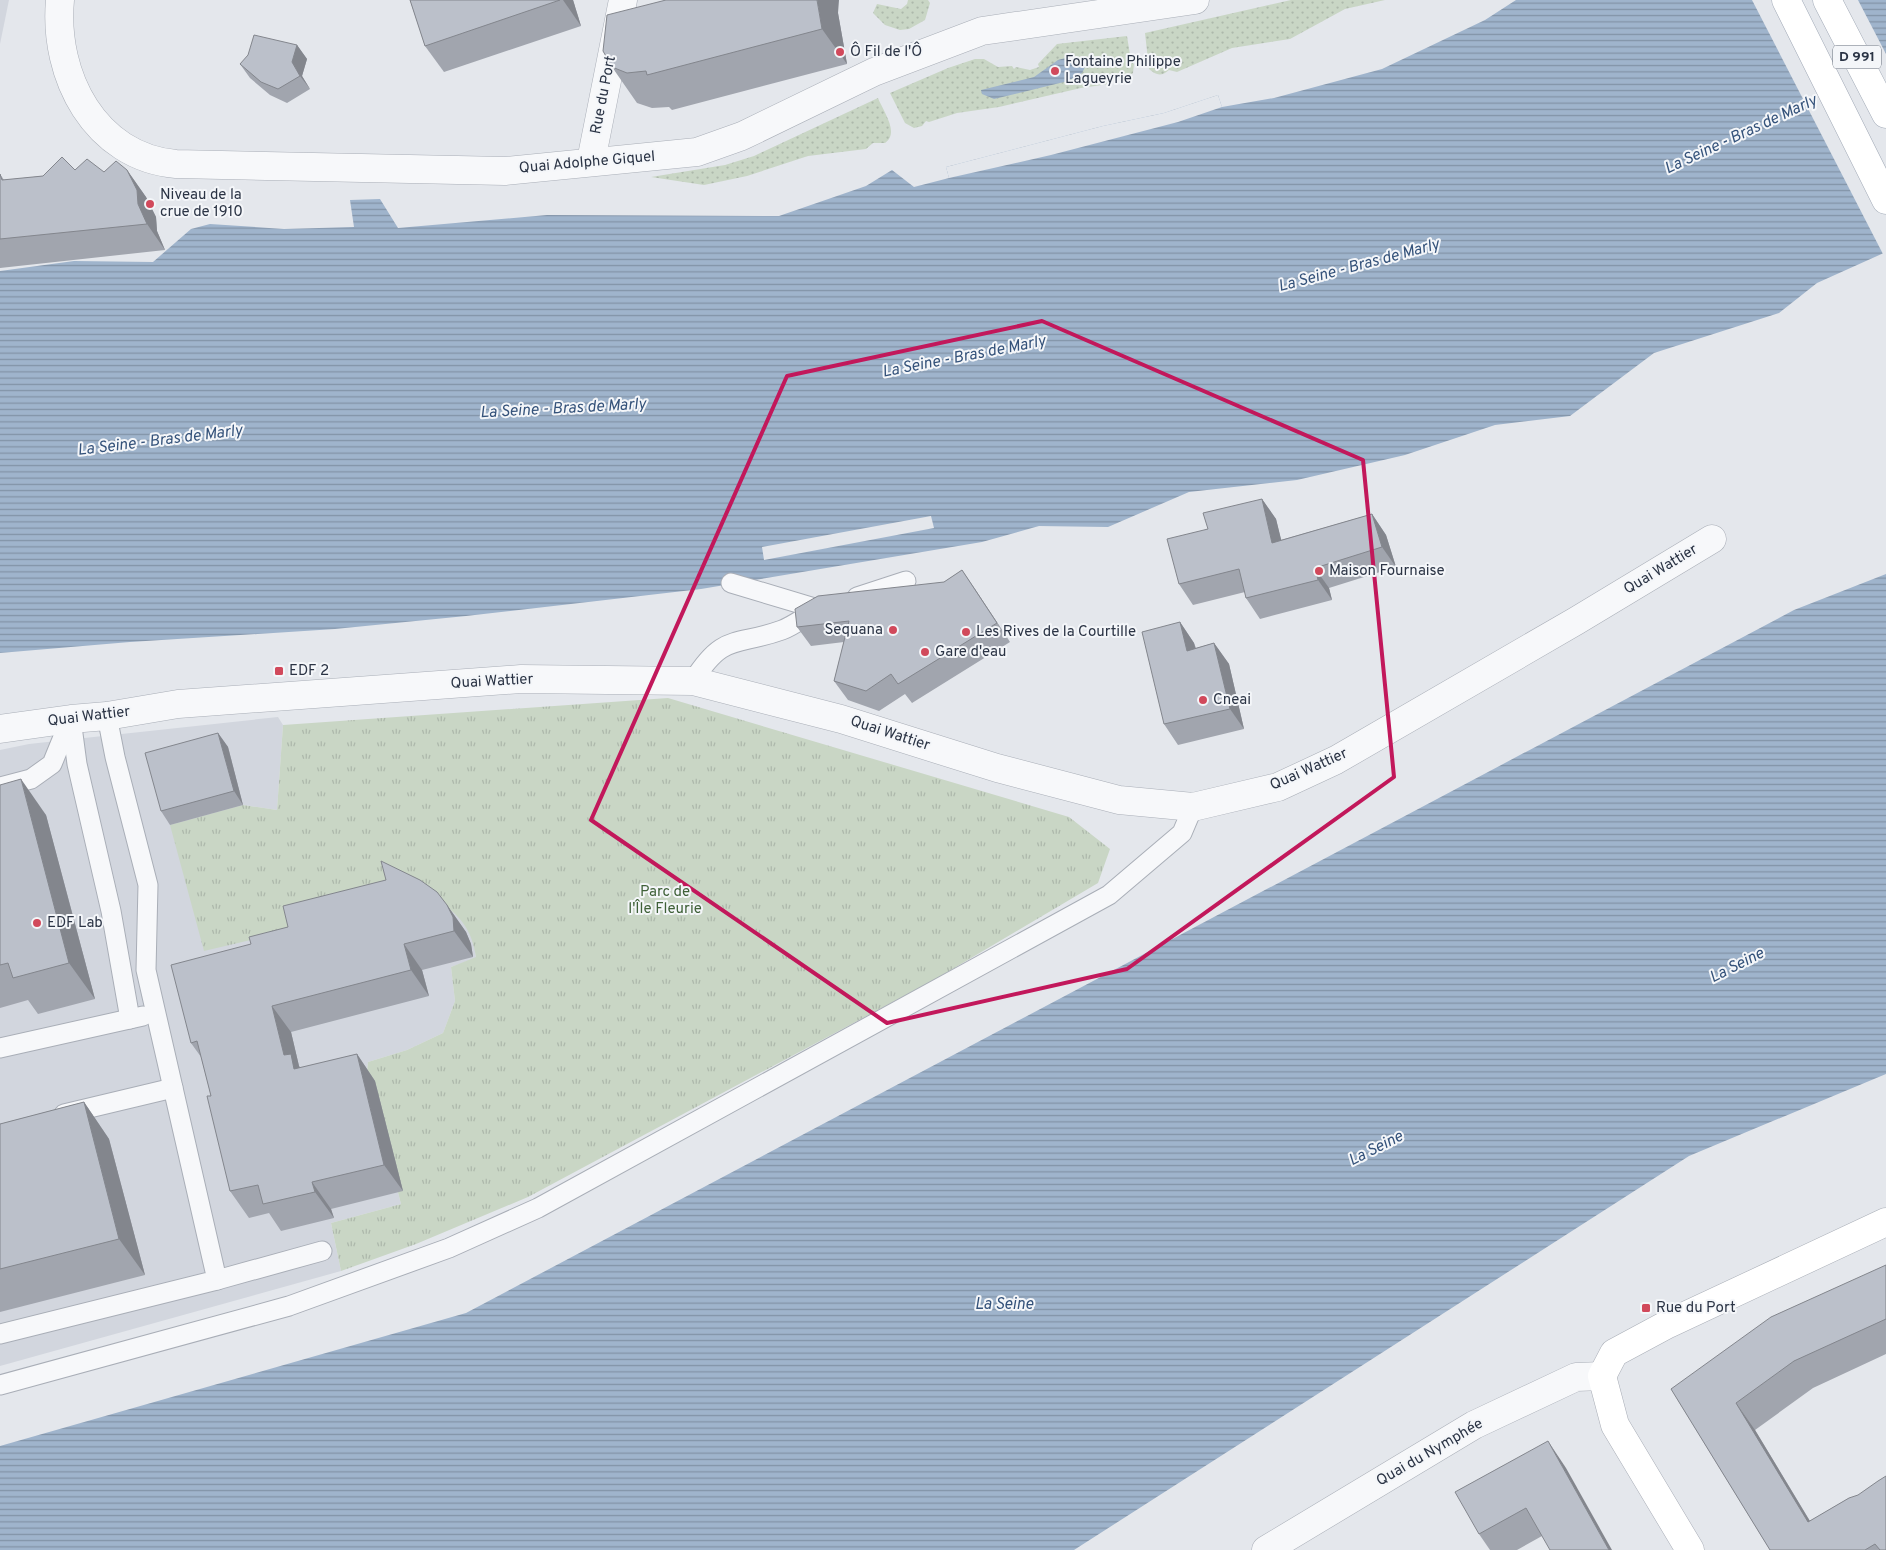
<svg xmlns="http://www.w3.org/2000/svg" width="1886" height="1550" viewBox="0 0 1886 1550" font-family="Overpass,sans-serif">
  <style>
    .built { fill: #d2d6de }
    .grass { fill: url(#grass-dots) }
    .park { fill: url(#park-tufts) }
    .water { fill: url(#water-rules) }
    .pier { fill: #e4e7ec }
    .lines { fill: none; stroke-linecap: round; stroke-linejoin: round }
    .lane-casing { stroke: #a9aeb7; stroke-width: 21 }
    .street-casing { stroke: #a9aeb7; stroke-width: 29 }
    .secondary-casing { stroke: #a9aeb7; stroke-width: 29 }
    .primary-casing { stroke: #a3abb8; stroke-width: 29 }
    .lane { stroke: #f7f8fa; stroke-width: 19 }
    .street { stroke: #f7f8fa; stroke-width: 28 }
    .secondary { stroke: #fff; stroke-width: 28 }
    .primary { stroke: #fff; stroke-width: 28 }
    .wall { fill: #a1a5ae }
    .shaded-wall { fill: #83868d }
    .building { fill: #bbc0ca; stroke: #83868d }
    .marked { fill: none; stroke: #c2185b; stroke-width: 4; stroke-linejoin: round }
    .poi-dot { fill: #d1495b; stroke: #f4f6f9; stroke-width: 2 }
    .labels { text-anchor: middle; dominant-baseline: central; stroke-width: 4; stroke-linejoin: round; paint-order: stroke }
    .shield { fill: #f4f6f9; stroke: #676e7b; stroke-width: 1 }
    .shield-label { font-size: 14px; font-weight: bold; fill: #2b3445 }
    .poi-label { font-size: 15px; fill: #2b3445; stroke: #f4f6f9; text-anchor: start }
    .street-label { font-size: 15px; fill: #2b3445; stroke: #f4f6f9 }
    .park-label { font-size: 15px; fill: #3f6138; stroke: #f4f6f9 }
    .water-label { font-size: 16px; font-style: italic; fill: #34527a; stroke: #f4f6f9 }
  </style>
  <defs>
    <pattern id="grass-dots" width="8" height="8" patternUnits="userSpaceOnUse" patternTransform="scale(1.25)"><rect width="8" height="8" fill="#c9d6c5"/><path d="M2 2h.1M6 6h.1" fill="none" stroke="#adb8ab" stroke-width="1.8" stroke-linecap="round"/></pattern>
    <pattern id="park-tufts" width="24" height="20" patternUnits="userSpaceOnUse" patternTransform="scale(1.25)"><rect width="24" height="20" fill="#c9d6c5"/><path d="M3 7l-1-3M5 7V3M7 7l1-3M15 17l-1-3M17 17v-4M19 17l1-3" fill="none" stroke="#adb8ab"/></pattern>
    <pattern id="water-rules" width="6" height="5" patternUnits="userSpaceOnUse" patternTransform="scale(1.25)"><rect width="6" height="5" fill="#9fb4cc"/><path d="M0 2.5h6" fill="none" stroke="#8293a7"/></pattern>
  </defs>
  <rect width="100%" height="100%" fill="#e4e7ec"/>
  <g class="built">
    <path d="M 0,0 L 9,0 L 0,44 Z"/>
    <path d="M 278,717 L 283,725 L 277,810 L 243,805 L 379,910 L 440,902 L 456,914 L 468,927 L 474,941 L 476,958 L 451,967 L 455,1001 L 443,1033 L 407,1050 L 368,1062 L 367,1072 L 401,1204 L 331,1223 L 341,1271 L 0,1366 L 0,750 L 29,744 Z"/>
  </g>
  <g class="grass">
    <path d="M 908,0 L 928,0 L 930,3 L 925,20 L 909,29 L 900,30 L 885,25 L 873,13 L 877,4 L 901,9 L 907,4 Z"/>
    <path d="M 1291,0 L 1385,0 L 1345,9 L 1290,39 L 1232,48 L 1177,72 L 1169,70 C 1161,77 1156,75 1149,69 L 1145,33 Z"/>
    <path d="M 1127,36 L 1131,61 L 1134,64 L 1133,73 L 1124,80 L 1117,79 L 1109,84 L 1081,88 L 999,107 L 957,113 L 929,122 L 926,121 L 922,126 L 914,128 L 905,123 L 890,93 L 948,68 L 975,59 L 984,59 L 998,67 L 1012,66 L 1014,69 L 1016,67 L 1030,70 L 1039,67 L 1038,64 L 1057,44 Z"/>
    <path d="M 878,98 C 883,111 900,133 885,143 L 873,143 L 866,149 L 808,156 L 747,176 L 704,185 L 651,177 L 725,165 L 754,156 Z"/>
  </g>
  <path class="park" d="M 668,698 L 1069,817 L 1110,849 L 1098,883 L 934,980 L 528,1197 L 416,1244 L 341,1271 L 331,1223 L 401,1204 L 367,1072 L 368,1062 L 407,1050 L 443,1033 L 455,1001 L 451,967 L 476,957 C 472,931 462,917 440,902 L 379,910 L 204,951 L 170,825 L 243,805 L 277,810 L 283,725 Z"/>
  <g class="water">
    <path d="M 1516,0 L 1886,0 L 1886,252 L 1817,283 L 1779,313 L 1654,353 L 1570,416 L 1495,425 L 1405,455 L 1297,480 L 1189,492 L 1108,527 L 1039,526 L 982,542 L 701,589 L 466,616 L 335,629 L 130,642 L 0,653 L 0,271 L 74,261 L 153,262 L 191,229 L 210,224 L 284,229 L 354,227 L 350,200 L 380,199 L 398,228 L 547,215 L 779,216 L 866,186 L 892,170 L 914,187 L 949,178 L 946,167 L 1103,126 L 1164,113 L 1218,95 L 1222,107 L 1274,98 L 1382,69 L 1485,20 Z"/>
    <path d="M 1069,57 L 1077,58 L 1085,67 L 1082,73 L 1068,81 L 994,99 L 982,94 L 981,90 L 1034,77 L 1058,60 Z"/>
    <path d="M 1886,574 L 1886,1074 L 1689,1156 L 1074,1550 L 0,1550 L 0,1446 L 466,1313 L 1794,610 Z"/>
  </g>
  <g class="pier">
    <path d="M 1752,0 L 1858,0 L 1886,54 L 1886,255 L 1884,256 Z"/>
    <path d="M 1218,95 L 1222,107 L 1178,122 L 1051,155 L 949,178 L 946,167 L 1103,126 L 1164,113 Z"/>
    <path d="M 931,516 L 934,528 L 764,560 L 762,547 Z"/>
  </g>
  <g class="lines">
    <g class="lane-casing">
      <g id="lane">
        <path d="M 731,583 L 818,609"/>
        <path d="M 857,597 L 906,581"/>
        <path d="M 693,681 C 724,632 735,647 782,630 C 795,625 807,615 819,609"/>
        <path d="M 71,719 L 77,764 L 111,911 L 130,1019"/>
        <path d="M 0,787 L 31,779 L 52,764 L 70,720"/>
        <path d="M 0,1048 L 143,1016"/>
        <path d="M 64,1114 L 173,1088"/>
        <path d="M 217,1280 L 322,1251"/>
        <path d="M 0,1334 L 217,1280 L 146,970 L 148,885 L 115,757 L 107,716"/>
        <path d="M 0,1385 L 289,1306 L 449,1248 L 538,1208 L 1109,895 L 1182,833 L 1193,807"/>
      </g>
    </g>
    <g class="street-casing">
      <g id="street">
        <path d="M 60,0 C 53,76 95,157 176,164 L 505,171 L 697,152 L 742,136 L 874,72 L 982,31 L 1195,0"/>
        <path d="M 591,161 L 623,0"/>
        <path d="M 0,729 L 71,719 L 107,716 L 178,704 L 521,679 L 693,681 L 841,719 L 997,768 L 1119,800 L 1193,807 L 1278,787 L 1336,760 L 1576,621 L 1712,539"/>
        <path d="M 1266,1550 L 1474,1425 L 1576,1377 L 1602,1376"/>
      </g>
    </g>
    <g class="secondary-casing">
      <path id="secondary" d="M 1690,1550 L 1615,1425 L 1602,1376 L 1614,1353 L 1668,1324 L 1886,1222"/>
    </g>
    <g class="primary-casing">
      <g id="primary">
        <path d="M 1786,0 L 1886,200"/>
        <path d="M 1827,0 L 1886,114"/>
      </g>
    </g>
    <use href="#lane" class="lane"/>
    <use href="#street" class="street"/>
    <use href="#secondary" class="secondary"/>
    <use href="#primary" class="primary"/>
  </g>
  <g class="wall">
    <path d="M 410,0 L 573,0 L 581,26 L 444,72 L 425,46 Z"/>
    <path d="M 838,13 L 847,64 L 672,110 L 669,107 L 652,108 L 637,103 L 612,67 Z"/>
    <path d="M 297,45 L 307,59 L 302,76 L 310,89 L 287,103 L 270,95 L 250,78 L 240,64 Z"/>
    <path d="M 75,170 L 104,172 L 127,170 L 146,197 L 156,217 L 157,231 L 165,250 L 0,268 L 0,174 L 4,180 L 43,176 Z"/>
    <path d="M 1262,499 L 1276,519 L 1281,540 L 1372,514 L 1386,535 L 1396,567 L 1329,588 L 1332,600 L 1260,619 L 1246,598 L 1245,592 L 1193,605 L 1179,584 L 1208,529 Z"/>
    <path d="M 962,570 L 1010,642 L 912,703 L 905,694 L 879,711 L 848,700 L 834,681 L 844,642 L 811,646 L 797,627 L 944,582 Z"/>
    <path d="M 1180,622 L 1194,643 L 1196,648 L 1214,643 L 1229,664 L 1244,729 L 1178,745 L 1164,724 Z"/>
    <path d="M 218,733 L 228,747 L 243,805 L 170,825 L 161,811 Z"/>
    <path d="M 0,785 L 46,815 L 95,999 L 38,1014 L 28,1000 L 0,1008 Z"/>
    <path d="M 447,905 L 466,932 L 471,944 L 473,957 L 422,970 L 429,996 L 291,1032 L 299,1066 L 300,1068 L 357,1054 L 375,1081 L 403,1191 L 331,1209 L 334,1218 L 281,1231 L 269,1213 L 249,1218 L 230,1191 L 211,1096 L 201,1057 L 191,1043 Z"/>
    <path d="M 84,1102 L 109,1139 L 145,1275 L 0,1312 L 0,1124 Z"/>
    <path d="M 1886,1265 L 1886,1354 L 1813,1388 L 1755,1430 L 1810,1521 L 1849,1498 L 1886,1550 L 1770,1550 L 1671,1389 Z"/>
    <path d="M 1566,1468 L 1542,1536 L 1517,1550 L 1490,1550 L 1479,1534 Z"/>
  </g>
  <g class="shaded-wall">
    <path d="M 563,0 L 573,0 L 581,26 Z"/>
    <path d="M 817,0 L 839,0 L 838,13 L 847,64 L 822,29 Z"/>
    <path d="M 297,45 L 307,59 L 302,76 L 310,89 L 300,76 L 292,62 Z"/>
    <path d="M 127,170 L 146,197 L 156,217 L 157,231 L 165,250 L 147,224 L 138,204 Z"/>
    <path d="M 1262,499 L 1276,519 L 1287,563 L 1272,543 Z"/>
    <path d="M 1372,514 L 1386,535 L 1396,567 L 1382,547 Z"/>
    <path d="M 1315,568 L 1329,588 L 1332,600 L 1318,580 Z"/>
    <path d="M 962,570 L 975,589 L 1010,642 L 997,623 Z"/>
    <path d="M 1180,622 L 1194,643 L 1201,671 L 1187,651 Z"/>
    <path d="M 1214,643 L 1229,664 L 1244,729 L 1230,709 Z"/>
    <path d="M 218,733 L 228,747 L 243,805 L 234,791 Z"/>
    <path d="M 21,779 L 46,815 L 95,999 L 69,963 Z"/>
    <path d="M 447,905 L 466,932 L 471,944 L 473,957 L 454,931 Z"/>
    <path d="M 404,944 L 422,970 L 429,996 L 411,970 Z"/>
    <path d="M 272,1006 L 291,1032 L 299,1066 L 309,1081 L 313,1096 L 284,1055 Z"/>
    <path d="M 357,1054 L 375,1081 L 403,1191 L 384,1165 Z"/>
    <path d="M 84,1102 L 109,1139 L 145,1275 L 119,1239 Z"/>
    <path d="M 312,1182 L 331,1209 L 334,1218 L 315,1192 Z"/>
    <path d="M 1736,1403 L 1755,1430 L 1826,1548 L 1808,1522 Z"/>
    <path d="M 1548,1441 L 1566,1468 L 1612,1550 L 1609,1550 Z"/>
  </g>
  <g class="building">
    <path d="M 410,0 L 560,0 L 425,46 Z"/>
    <path d="M 666,0 L 817,0 L 822,29 L 647,75 L 646,71 L 627,73 L 612,67 L 603,51 L 607,15 Z"/>
    <path d="M 254,35 L 297,45 L 292,62 L 300,76 L 278,89 L 261,82 L 240,64 L 248,55 Z"/>
    <path d="M 62,157 L 75,170 L 87,159 L 104,172 L 116,161 L 127,170 L 137,190 L 138,204 L 147,224 L 0,239 L 0,174 L 2,180 L 43,176 Z"/>
    <path d="M 1262,499 L 1272,543 L 1372,514 L 1382,547 L 1315,568 L 1318,580 L 1246,598 L 1239,569 L 1179,584 L 1167,539 L 1208,529 L 1203,513 Z"/>
    <path d="M 962,570 L 997,623 L 898,684 L 891,674 L 866,691 L 834,681 L 849,621 L 797,627 L 795,609 L 818,596 L 944,582 Z"/>
    <path d="M 1180,622 L 1187,651 L 1214,643 L 1230,709 L 1164,724 L 1142,632 Z"/>
    <path d="M 218,733 L 234,791 L 161,811 L 145,753 Z"/>
    <path d="M 21,779 L 69,963 L 13,978 L 8,963 L 0,965 L 0,785 Z"/>
    <path d="M 381,861 L 420,880 L 437,892 L 447,905 L 453,917 L 454,931 L 404,944 L 411,970 L 272,1006 L 284,1055 L 291,1054 L 294,1069 L 357,1054 L 384,1165 L 312,1182 L 315,1192 L 263,1204 L 258,1185 L 230,1191 L 207,1096 L 211,1096 L 197,1041 L 191,1043 L 171,965 L 251,944 L 249,937 L 288,927 L 283,906 L 386,880 Z"/>
    <path d="M 84,1102 L 119,1239 L 0,1269 L 0,1124 Z"/>
    <path d="M 1886,1265 L 1886,1319 L 1794,1361 L 1736,1403 L 1808,1522 L 1849,1498 L 1858,1495 L 1878,1481 L 1886,1476 L 1886,1550 L 1880,1550 L 1875,1544 L 1865,1550 L 1770,1550 L 1671,1389 L 1771,1317 Z"/>
    <path d="M 1548,1441 L 1609,1550 L 1550,1550 L 1526,1508 L 1479,1534 L 1455,1492 Z"/>
  </g>
  <path class="marked" d="M 1042,321 L 1363,460 L 1394,777 L 1127,969 L 887,1023 L 591,820 L 787,376 Z"/>
  <g class="poi-dot">
    <circle cx="840" cy="52" r="5"/>
    <circle cx="1055" cy="71" r="5"/>
    <circle cx="150" cy="204" r="5"/>
    <circle cx="1319" cy="571" r="5"/>
    <circle cx="893" cy="630" r="5"/>
    <circle cx="966" cy="632" r="5"/>
    <circle cx="925" cy="652" r="5"/>
    <rect x="274" y="666" width="10" height="10" rx="2.5"/>
    <circle cx="1203" cy="700" r="5"/>
    <circle cx="37" cy="923" r="5"/>
    <rect x="1641" y="1303" width="10" height="10" rx="2.5"/>
  </g>
  <g class="labels">
    <rect class="shield" x="1833" y="45.5" width="48" height="23" rx="4"/>
    <g class="shield-label">
      <text x="1857" y="57">D 991</text>
    </g>
    <g class="poi-label">
      <text x="850" y="52">Ô Fil de l'Ô</text>
      <text x="1065" y="62">Fontaine Philippe<tspan x="1065" dy="17">Lagueyrie</tspan></text>
      <text x="160" y="195">Niveau de la<tspan x="160" dy="17">crue de 1910</tspan></text>
      <text x="1329" y="571">Maison Fournaise</text>
      <text x="883" y="630" text-anchor="end">Sequana</text>
      <text x="976" y="632">Les Rives de la Courtille</text>
      <text x="935" y="652">Gare d'eau</text>
      <text x="289" y="671">EDF 2</text>
      <text x="1213" y="700">Cneai</text>
      <text x="47" y="923">EDF Lab</text>
      <text x="1656" y="1308">Rue du Port</text>
    </g>
    <g class="street-label">
      <text transform="translate(604 95) rotate(-79)">Rue du Port</text>
      <text transform="translate(587 163) rotate(-5)">Quai Adolphe Giquel</text>
      <text transform="translate(1661 570) rotate(-31)">Quai Wattier</text>
      <text transform="translate(492 682) rotate(-3)">Quai Wattier</text>
      <text transform="translate(89 717) rotate(-7)">Quai Wattier</text>
      <text transform="translate(890 734) rotate(18)">Quai Wattier</text>
      <text transform="translate(1309 770) rotate(-24)">Quai Wattier</text>
      <text transform="translate(1430 1453) rotate(-30)">Quai du Nymphée</text>
    </g>
    <g class="park-label">
      <text x="665" y="892">Parc de<tspan x="665" dy="17">l'Île Fleurie</tspan></text>
    </g>
    <g class="water-label">
      <text transform="translate(1741 135) rotate(-25)">La Seine - Bras de Marly</text>
      <text transform="translate(1359 266) rotate(-15)">La Seine - Bras de Marly</text>
      <text transform="translate(964 357) rotate(-11)">La Seine - Bras de Marly</text>
      <text transform="translate(563 409) rotate(-3)">La Seine - Bras de Marly</text>
      <text transform="translate(160 441) rotate(-7)">La Seine - Bras de Marly</text>
      <text transform="translate(1737 966) rotate(-27)">La Seine</text>
      <text transform="translate(1376 1149) rotate(-27)">La Seine</text>
      <text x="1004" y="1305">La Seine</text>
    </g>
  </g>
</svg>
